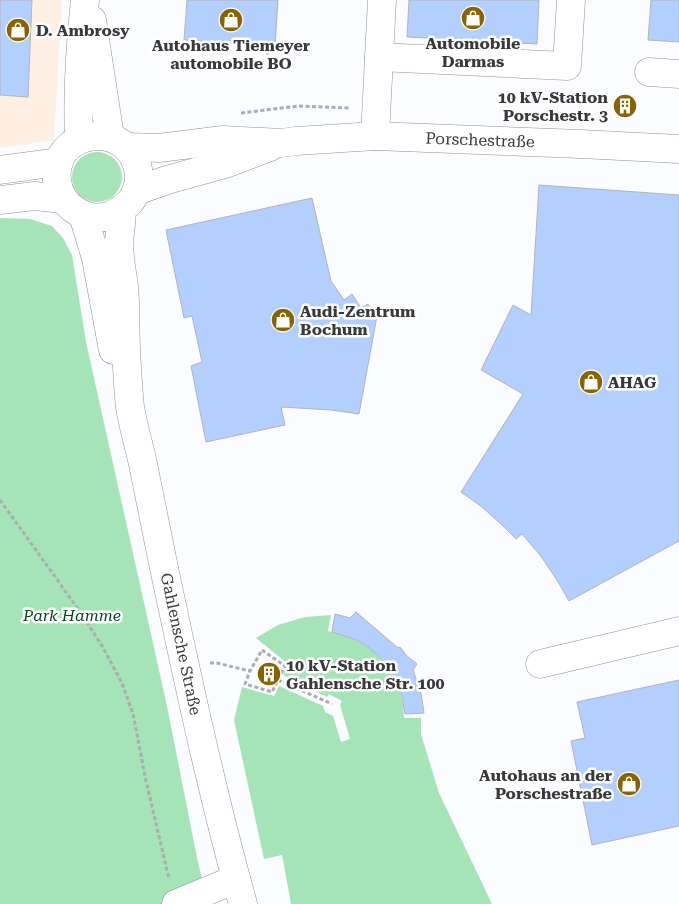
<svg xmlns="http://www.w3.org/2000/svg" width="679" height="904" viewBox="0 0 679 904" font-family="'Roboto Serif',serif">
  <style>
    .industrial { fill: #fdefe1 }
    .green { fill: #a5e4b6 }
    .building { fill: #b3cffd; stroke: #b2b4b8 }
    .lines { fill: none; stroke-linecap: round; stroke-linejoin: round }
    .minor-casing { stroke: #8f9194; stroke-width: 29 }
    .path { stroke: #abadaf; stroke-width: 3; stroke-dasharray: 4 2.5; stroke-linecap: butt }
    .minor { stroke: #fff; stroke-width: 28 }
    .labels { text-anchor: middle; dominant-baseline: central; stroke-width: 5; stroke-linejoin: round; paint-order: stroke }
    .poi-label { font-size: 16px; font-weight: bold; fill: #38393a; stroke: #fff; text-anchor: start }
    .street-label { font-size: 16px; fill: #38393a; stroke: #fff }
    .park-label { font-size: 16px; font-style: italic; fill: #034823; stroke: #fff }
  </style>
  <rect width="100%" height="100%" fill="#fafcff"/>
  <path class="industrial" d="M 0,0 L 62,0 L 54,140 L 0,148 Z"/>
  <g class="green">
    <circle cx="97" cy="177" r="25"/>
    <path d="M 0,218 L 30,219 L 52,226 L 63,238 L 72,255 L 86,342 L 167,706 L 197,858 L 208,904 L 0,904 Z"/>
    <path d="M 331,615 L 328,631 C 338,634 349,636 358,641 C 388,657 404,686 404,718 L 421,718 L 421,734 L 439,793 L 492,904 L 291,904 L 282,855 L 264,859 L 234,720 L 242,687 L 274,696 L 279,686 L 323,706 L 325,712 L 333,716 L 341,742 L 350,739 L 340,705 L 342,701 L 329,694 L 327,697 L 283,675 L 288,664 L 256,638 L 278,625 L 305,617 Z"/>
  </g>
  <g class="building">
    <path d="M 0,0 L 32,0 L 28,97 L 0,95 Z"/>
    <path d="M 187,0 L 278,0 L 275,46 L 184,40 Z"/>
    <path d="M 409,0 L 539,0 L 537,44 L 407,37 Z"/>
    <path d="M 651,0 L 679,0 L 679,42 L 648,40 Z"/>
    <path d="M 539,185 L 679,195 L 679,541 L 569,601 L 557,580 L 540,555 L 522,534 L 516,539 L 501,524 L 482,507 L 461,492 L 523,394 L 481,370 L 513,305 L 531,315 Z"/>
    <path d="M 312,198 L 331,281 L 344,300 L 352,294 L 361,308 L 368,304 L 377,316 L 359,414 L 331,410 L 281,407 L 285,425 L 206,442 L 191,366 L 202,362 L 192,316 L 184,318 L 166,230 Z"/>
    <path d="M 356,612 L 398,648 L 400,647 L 407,656 L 417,664 L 413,670 L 421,693 L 424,713 L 405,714 L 402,696 L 397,682 L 390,669 L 379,656 L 368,647 L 357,640 L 332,632 L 335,614 L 350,618 Z"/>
    <path d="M 679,680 L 679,826 L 592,845 L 571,741 L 585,738 L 577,702 Z"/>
  </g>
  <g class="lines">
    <g class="minor-casing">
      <g id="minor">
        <path d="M 92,20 L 110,137"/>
        <path d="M 379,57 L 567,66 L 571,0"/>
        <path d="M 649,72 L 679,74"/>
        <path d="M 375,136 L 382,0"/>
        <path d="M 79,139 C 77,92 80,46 85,0"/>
        <path d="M 127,147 L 159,148 L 223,140 L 281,143 L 296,141 L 375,136 L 581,144 L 679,149"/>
        <path d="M 0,170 L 59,162"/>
        <path d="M 136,191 L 167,180 L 228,163 L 270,147"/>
        <path d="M 0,200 L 35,196 L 63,199"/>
        <path d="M 122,209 C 118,211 114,214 109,216 C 85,223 59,205 57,180 C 51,131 123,119 137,165 C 141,178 138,192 130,202 C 128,204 124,206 123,209 C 121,212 122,219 121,223 C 121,230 119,236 119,242 C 119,257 122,272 124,286 C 126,307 125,328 126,349 C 127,368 128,388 130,407 C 133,426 139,445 143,464 C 150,499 157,534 164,568 C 188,681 212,793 243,904"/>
        <path d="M 83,215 L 96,258 L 113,350"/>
        <path d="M 540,664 L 679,631"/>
        <path d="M 176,904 L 236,879"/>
      </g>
    </g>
    <g class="path">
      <path d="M 267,61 L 268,46"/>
      <path d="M 241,113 L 298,106 L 351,108"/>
      <path d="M 0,500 L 76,606 L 101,644 L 122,683 L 133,714 L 146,781 L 169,879"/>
      <path d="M 262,650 L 285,666 L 272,692 L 245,684 L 250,671 Z"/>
      <path d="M 210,663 L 217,663 L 250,671"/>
      <path d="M 278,680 L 332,704"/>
    </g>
    <use href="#minor" class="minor"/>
  </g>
  <defs>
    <g id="shop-disc" transform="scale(1.25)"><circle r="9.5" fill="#886300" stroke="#fff"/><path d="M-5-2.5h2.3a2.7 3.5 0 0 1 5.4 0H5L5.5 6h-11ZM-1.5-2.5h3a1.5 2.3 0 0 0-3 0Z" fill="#fff"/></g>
    <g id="building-disc" transform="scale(1.25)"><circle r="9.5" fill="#886300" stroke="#fff"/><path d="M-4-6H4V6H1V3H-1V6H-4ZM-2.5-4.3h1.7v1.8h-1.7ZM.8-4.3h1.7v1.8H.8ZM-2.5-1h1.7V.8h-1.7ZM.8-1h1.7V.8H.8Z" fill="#fff"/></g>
  </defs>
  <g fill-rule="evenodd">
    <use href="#shop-disc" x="473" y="18"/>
    <use href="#shop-disc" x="231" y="20"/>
    <use href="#shop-disc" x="18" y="30"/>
    <use href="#building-disc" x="625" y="106"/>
    <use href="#shop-disc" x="283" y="320"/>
    <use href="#shop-disc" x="591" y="382"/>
    <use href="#building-disc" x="269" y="674"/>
    <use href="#shop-disc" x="629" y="784"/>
  </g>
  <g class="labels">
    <g class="poi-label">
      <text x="36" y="30">D. Ambrosy</text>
      <text x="473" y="43" text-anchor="middle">Automobile<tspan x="473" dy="18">Darmas</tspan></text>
      <text x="231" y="45" text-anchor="middle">Autohaus Tiemeyer<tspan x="231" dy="18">automobile BO</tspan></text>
      <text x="608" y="97" text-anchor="end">10 kV-Station<tspan x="608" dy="18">Porschestr. 3</tspan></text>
      <text x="300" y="311">Audi-Zentrum<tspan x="300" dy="18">Bochum</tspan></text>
      <text x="608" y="382">AHAG</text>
      <text x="286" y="665">10 kV-Station<tspan x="286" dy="18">Gahlensche Str. 100</tspan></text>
      <text x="612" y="775" text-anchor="end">Autohaus an der<tspan x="612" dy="18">Porschestraße</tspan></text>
    </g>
    <g class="street-label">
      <text transform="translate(480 140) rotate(2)">Porschestraße</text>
      <text transform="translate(181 644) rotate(78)">Gahlensche Straße</text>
    </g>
    <g class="park-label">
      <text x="72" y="615">Park Hamme</text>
    </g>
  </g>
</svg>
